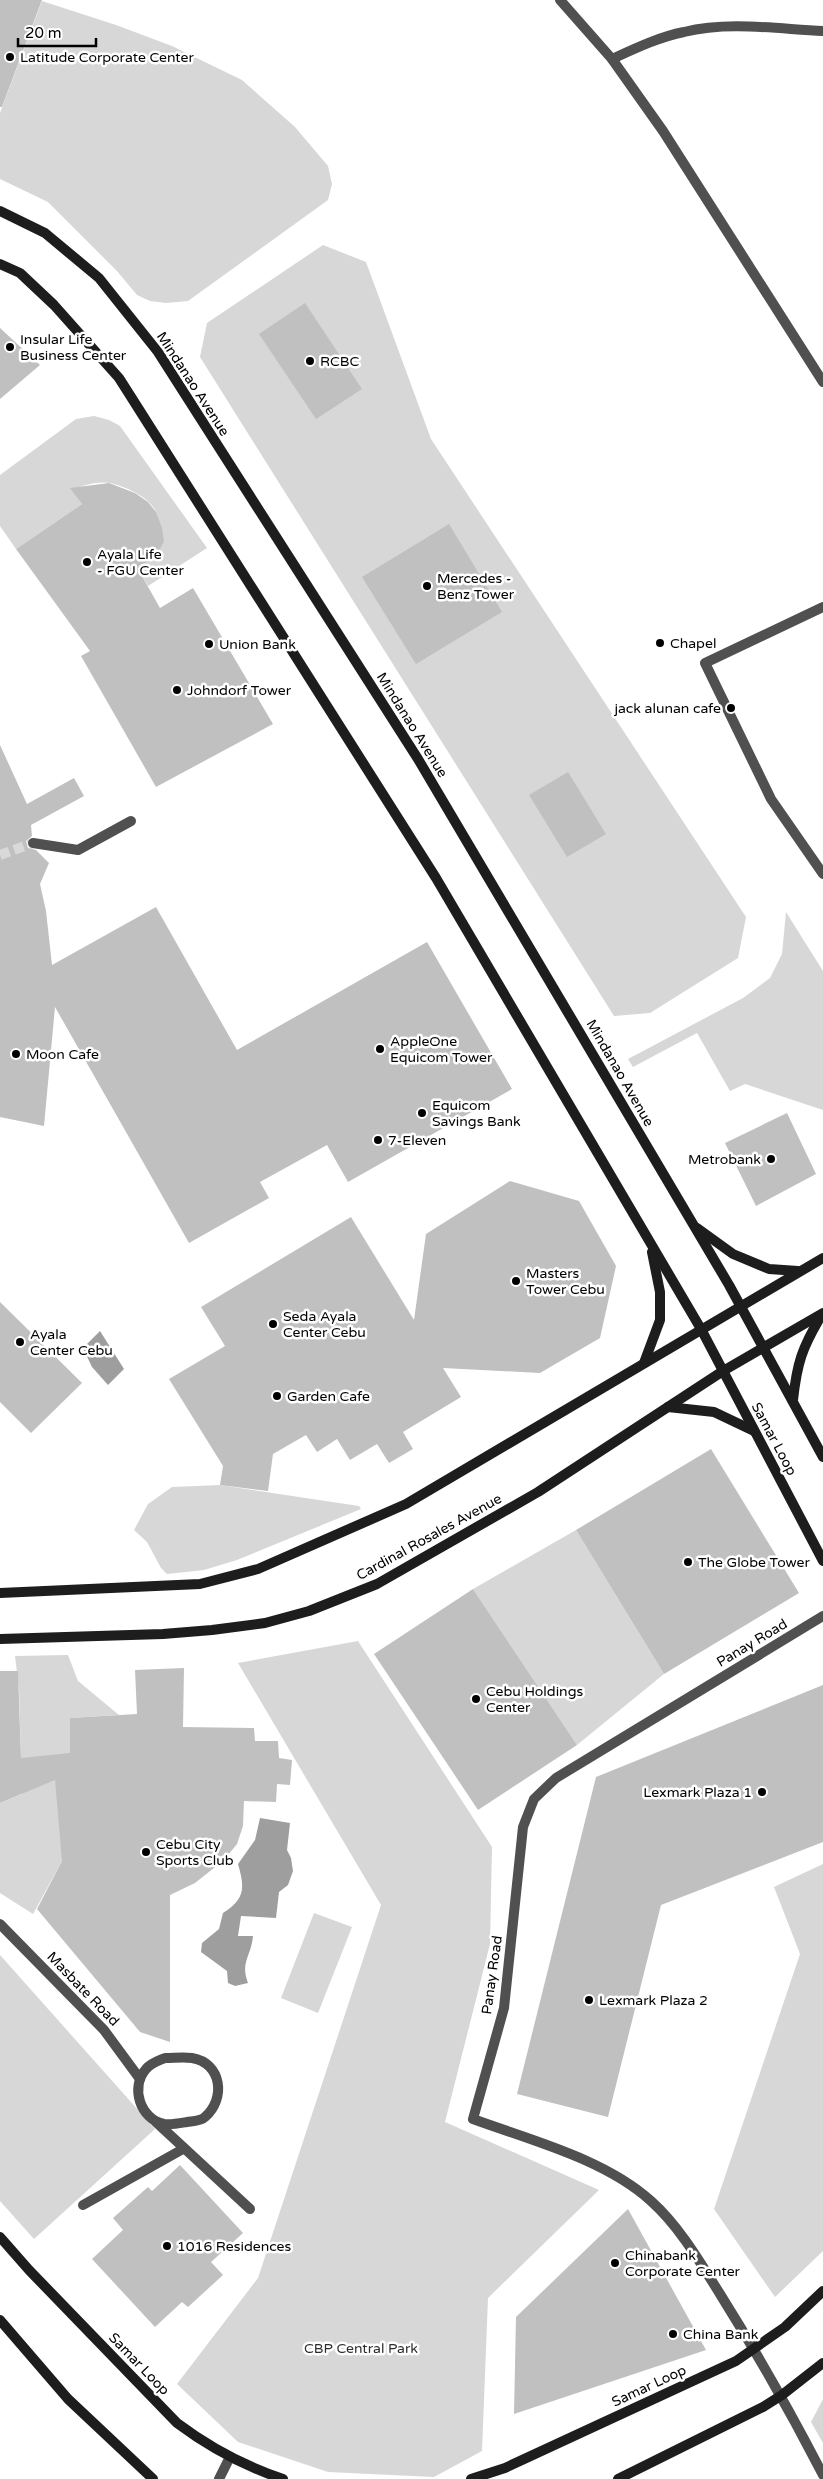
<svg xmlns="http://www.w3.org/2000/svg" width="823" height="2479" viewBox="0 0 823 2479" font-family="'Varela Round',sans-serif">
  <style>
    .green { fill: #d7d7d7 }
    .water { fill: #9e9e9e }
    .building { fill: #c0c0c0 }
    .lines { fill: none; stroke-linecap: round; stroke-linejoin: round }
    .street-tunnel { stroke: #d9d9d9; stroke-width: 10; stroke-dasharray: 10 5; stroke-linecap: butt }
    .street { stroke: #505050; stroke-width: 10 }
    .secondary { stroke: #1d1d1d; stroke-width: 10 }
    .poi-dot { fill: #000; stroke: #fff; stroke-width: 2 }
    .labels { text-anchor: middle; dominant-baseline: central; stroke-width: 5; stroke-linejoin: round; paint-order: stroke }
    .poi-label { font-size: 14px; fill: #000; stroke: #fff; text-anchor: start }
    .street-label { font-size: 14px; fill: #000; stroke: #fff }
    .park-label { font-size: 14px; fill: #2e2e2e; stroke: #fff }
  </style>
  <rect width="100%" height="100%" fill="#fff"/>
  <g class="green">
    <path d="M 42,1 L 116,25 L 172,46 L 242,80 L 295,127 L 328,166 L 332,184 L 328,200 L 188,301 L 166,303 L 150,301 L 137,295 L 117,271 L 48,202 L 0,179 L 0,113 Z"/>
    <path d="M 323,245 L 366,262 L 431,439 L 746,917 L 738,958 L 650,1013 L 614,1016 L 200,357 L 207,323 Z"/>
    <path d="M 94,416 L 109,420 L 120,426 L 207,548 L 148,586 L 138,569 L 157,555 C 157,544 159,520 156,512 C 150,497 124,486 110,483 C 99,481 82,485 73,490 L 82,504 L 16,549 L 0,526 L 0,475 L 76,419 Z"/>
    <path d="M 786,912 L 823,971 L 823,1110 L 745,1084 L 730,1091 L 697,1033 L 633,1067 L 628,1059 L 743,998 L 770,978 L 782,954 Z"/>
    <path d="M 220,1485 L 359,1506 L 361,1509 L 237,1560 L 204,1570 L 167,1574 L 161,1568 L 147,1542 L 134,1530 L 148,1504 L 172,1487 Z"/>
    <path d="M 576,1530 L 664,1674 L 577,1745 L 473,1589 Z"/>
    <path d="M 358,1641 L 492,1847 L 490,1944 L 445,2122 L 599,2190 L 488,2298 L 482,2451 L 434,2477 L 328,2472 L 238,2442 L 177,2384 L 258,2278 L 381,1905 L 238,1663 Z"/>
    <path d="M 68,1655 L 78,1681 L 119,1715 L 70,1718 L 70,1753 L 62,1861 L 33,1914 L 0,1893 L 0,1803 L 22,1794 L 19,1689 L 15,1656 Z"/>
    <path d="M 823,1864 L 823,2251 L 775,2297 L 714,2209 L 800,1954 L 774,1887 Z"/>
    <path d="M 314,1913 L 352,1927 L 318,2013 L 281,1998 Z"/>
    <path d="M 0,1955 L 155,2129 L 34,2239 L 0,2201 Z"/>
    <path d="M 823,2399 L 823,2443 L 811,2422 Z"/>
  </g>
  <g class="water">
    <path d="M 100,1331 L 124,1369 L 108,1385 L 92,1367 L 83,1348 Z"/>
    <path d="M 260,1818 L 290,1823 L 287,1850 L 291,1858 L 293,1871 L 288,1885 L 279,1892 L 276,1918 L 241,1916 L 238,1936 L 253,1936 C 251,1957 240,1962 248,1983 L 235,1986 L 228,1983 L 227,1971 L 201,1952 L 202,1943 L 219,1929 L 223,1913 C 245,1899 245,1888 238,1864 L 255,1840 Z"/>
  </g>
  <g class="building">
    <path d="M 0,0 L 42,0 L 2,107 L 0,107 Z"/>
    <path d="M 305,303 L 362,389 L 316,419 L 259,334 Z"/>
    <path d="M 0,328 L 40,365 L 0,399 Z"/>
    <path d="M 109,483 L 135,493 L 148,502 L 156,512 L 162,528 L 164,541 L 157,555 L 138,569 L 160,608 L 193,588 L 273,724 L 156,787 L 81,656 L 90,651 L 16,549 L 82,504 L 70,488 Z"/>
    <path d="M 449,524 L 502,612 L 416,664 L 362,577 Z"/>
    <path d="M 0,745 L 27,804 L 74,778 L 84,796 L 31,825 L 32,836 L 26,841 L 28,848 L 36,850 L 49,863 L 40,884 L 46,911 L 52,965 L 156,907 L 237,1050 L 427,942 L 512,1089 L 348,1182 L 327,1145 L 260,1182 L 269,1198 L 189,1243 L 55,1007 L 44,1126 L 0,1117 Z"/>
    <path d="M 568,772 L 606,834 L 567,857 L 529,795 Z"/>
    <path d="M 787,1113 L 816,1174 L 756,1206 L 725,1143 Z"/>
    <path d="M 510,1181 L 579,1201 L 616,1266 L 600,1338 L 540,1373 L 443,1368 L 461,1397 L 403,1432 L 413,1449 L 389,1463 L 377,1444 L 350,1460 L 337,1439 L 317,1452 L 306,1435 L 273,1454 L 268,1491 L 220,1485 L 223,1466 L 169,1379 L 225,1346 L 201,1307 L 351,1217 L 414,1320 L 426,1234 Z"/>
    <path d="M 0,1302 L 82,1383 L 31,1433 L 0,1402 Z"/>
    <path d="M 711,1449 L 799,1593 L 664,1674 L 576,1530 Z"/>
    <path d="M 473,1589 L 577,1745 L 478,1810 L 374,1654 Z"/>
    <path d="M 184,1668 L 183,1727 L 254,1728 L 255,1741 L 278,1741 L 279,1758 L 292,1760 L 290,1785 L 277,1784 L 276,1802 L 244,1801 L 243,1826 L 237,1844 L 224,1860 L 195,1883 L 170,1895 L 170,2042 L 140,2032 L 37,1909 L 62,1861 L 55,1780 L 0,1803 L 0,1671 L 18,1671 L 21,1758 L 70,1753 L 70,1718 L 137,1714 L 135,1670 Z"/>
    <path d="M 823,1685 L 823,1842 L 661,1905 L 608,2117 L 517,2094 L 596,1777 Z"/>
    <path d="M 180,2165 L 243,2233 L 211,2262 L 223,2275 L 188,2307 L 182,2302 L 155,2327 L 92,2259 L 123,2230 L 113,2218 L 148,2187 L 152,2191 Z"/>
    <path d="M 628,2209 L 706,2350 L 514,2414 L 516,2317 Z"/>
  </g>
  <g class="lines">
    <path class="street-tunnel" d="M 0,855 L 33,843"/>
    <g class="street">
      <path d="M 560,0 L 612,59 L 663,131 L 823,382"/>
      <path d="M 612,59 C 636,48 659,37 684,32 C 728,21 778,29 823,31"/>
      <path d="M 823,607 L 705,663 L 771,799 L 823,874"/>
      <path d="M 33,843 L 78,850 L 131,821"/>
      <path d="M 823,1616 L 556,1778 L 534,1799 L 523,1827 L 504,2008 L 473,2119 C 530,2140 605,2159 651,2201 C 679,2226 700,2262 720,2294 C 757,2353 791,2413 823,2475"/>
      <path d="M 0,1924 L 104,2030 L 140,2079"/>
      <path d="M 165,2058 C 174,2058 184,2057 192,2058 C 222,2063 226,2099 205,2117 C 201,2121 194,2121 187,2122 C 181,2123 171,2125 164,2124 C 140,2119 130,2087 146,2069 C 151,2063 158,2061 165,2058 Z"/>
      <path d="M 156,2122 L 250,2209"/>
      <path d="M 83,2205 L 183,2149"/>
      <path d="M 219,2479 L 230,2457"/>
    </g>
    <g class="secondary">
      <path d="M 0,211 L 45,233 L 99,278 L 158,352 L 418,759 L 729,1285 L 823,1457"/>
      <path d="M 0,264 L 20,273 L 54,305 L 119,378 L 133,400 L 436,878 L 701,1329 L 823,1561"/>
      <path d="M 697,1228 L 733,1254 L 769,1269 L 798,1271"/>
      <path d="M 644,1363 L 660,1320 L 660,1292 L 652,1252"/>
      <path d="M 793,1400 C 797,1363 802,1348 821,1316"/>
      <path d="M 668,1407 L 714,1412 L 754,1431"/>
      <path d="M 0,1593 L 200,1584 L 258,1569 L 406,1504 L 823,1258"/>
      <path d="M 0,1639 L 163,1634 L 212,1630 L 265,1623 L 309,1611 L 377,1584 L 538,1492 L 723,1371 L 823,1313"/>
      <path d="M 0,2237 L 29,2270 L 177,2423 C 209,2447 244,2466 283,2479"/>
      <path d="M 0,2320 L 68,2399 L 153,2479"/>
      <path d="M 471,2479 L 505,2468 L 736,2361 L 785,2327 L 823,2291"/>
      <path d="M 618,2479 L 763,2407 L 782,2395 L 823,2363"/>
    </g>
  </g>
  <g class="poi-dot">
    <circle cx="10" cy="57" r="5"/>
    <circle cx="10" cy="347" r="5"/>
    <circle cx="310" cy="361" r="5"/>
    <circle cx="87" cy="562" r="5"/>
    <circle cx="427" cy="586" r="5"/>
    <circle cx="660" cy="643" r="5"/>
    <circle cx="209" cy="644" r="5"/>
    <circle cx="177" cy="690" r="5"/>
    <circle cx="731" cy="708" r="5"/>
    <circle cx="380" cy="1049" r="5"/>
    <circle cx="16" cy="1054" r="5"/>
    <circle cx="422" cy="1113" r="5"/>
    <circle cx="378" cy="1140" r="5"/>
    <circle cx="771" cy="1159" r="5"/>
    <circle cx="516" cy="1281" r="5"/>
    <circle cx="273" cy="1324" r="5"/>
    <circle cx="20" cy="1342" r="5"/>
    <circle cx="277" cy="1396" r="5"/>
    <circle cx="688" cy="1562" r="5"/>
    <circle cx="476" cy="1699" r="5"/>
    <circle cx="762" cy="1792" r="5"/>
    <circle cx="146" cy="1852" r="5"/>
    <circle cx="589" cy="2000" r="5"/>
    <circle cx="167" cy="2246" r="5"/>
    <circle cx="615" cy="2263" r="5"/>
    <circle cx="673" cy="2334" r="5"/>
  </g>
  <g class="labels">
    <g class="poi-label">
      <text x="20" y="57">Latitude Corporate Center</text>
      <text x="20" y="339">Insular Life<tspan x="20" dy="16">Business Center</tspan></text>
      <text x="320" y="361">RCBC</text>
      <text x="97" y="554">Ayala Life<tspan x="97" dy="16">- FGU Center</tspan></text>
      <text x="437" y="578">Mercedes -<tspan x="437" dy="16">Benz Tower</tspan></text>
      <text x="670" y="643">Chapel</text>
      <text x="219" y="644">Union Bank</text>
      <text x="187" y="690">Johndorf Tower</text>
      <text x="721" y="708" text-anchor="end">jack alunan cafe</text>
      <text x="390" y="1041">AppleOne<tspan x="390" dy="16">Equicom Tower</tspan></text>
      <text x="26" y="1054">Moon Cafe</text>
      <text x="432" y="1105">Equicom<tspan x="432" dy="16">Savings Bank</tspan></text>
      <text x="388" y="1140">7-Eleven</text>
      <text x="761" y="1159" text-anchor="end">Metrobank</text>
      <text x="526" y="1273">Masters<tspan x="526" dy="16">Tower Cebu</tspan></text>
      <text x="283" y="1316">Seda Ayala<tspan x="283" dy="16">Center Cebu</tspan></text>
      <text x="30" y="1334">Ayala<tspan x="30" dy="16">Center Cebu</tspan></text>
      <text x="287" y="1396">Garden Cafe</text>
      <text x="698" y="1562">The Globe Tower</text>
      <text x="486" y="1691">Cebu Holdings<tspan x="486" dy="16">Center</tspan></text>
      <text x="752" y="1792" text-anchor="end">Lexmark Plaza 1</text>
      <text x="156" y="1844">Cebu City<tspan x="156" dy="16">Sports Club</tspan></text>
      <text x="599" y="2000">Lexmark Plaza 2</text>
      <text x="177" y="2246">1016 Residences</text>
      <text x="625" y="2255">Chinabank<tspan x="625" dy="16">Corporate Center</tspan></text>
      <text x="683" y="2334">China Bank</text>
    </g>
    <g class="street-label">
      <text transform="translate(193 384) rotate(57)">Mindanao Avenue</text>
      <text transform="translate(412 725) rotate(58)">Mindanao Avenue</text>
      <text transform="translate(620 1073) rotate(60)">Mindanao Avenue</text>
      <text transform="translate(774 1439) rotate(62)">Samar Loop</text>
      <text transform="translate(429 1537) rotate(-29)">Cardinal Rosales Avenue</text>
      <text transform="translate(752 1643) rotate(-31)">Panay Road</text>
      <text transform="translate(492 1975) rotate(-82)">Panay Road</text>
      <text transform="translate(83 1989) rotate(46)">Masbate Road</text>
      <text transform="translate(139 2364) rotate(46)">Samar Loop</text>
      <text transform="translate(649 2386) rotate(-25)">Samar Loop</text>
    </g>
    <g class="park-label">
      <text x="361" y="2348">CBP Central Park</text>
    </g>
  </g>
  <path d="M18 38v8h78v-8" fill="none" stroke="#000000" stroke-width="2.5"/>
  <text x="25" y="38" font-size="15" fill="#000000" stroke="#ffffff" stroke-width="4" paint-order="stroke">20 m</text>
</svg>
